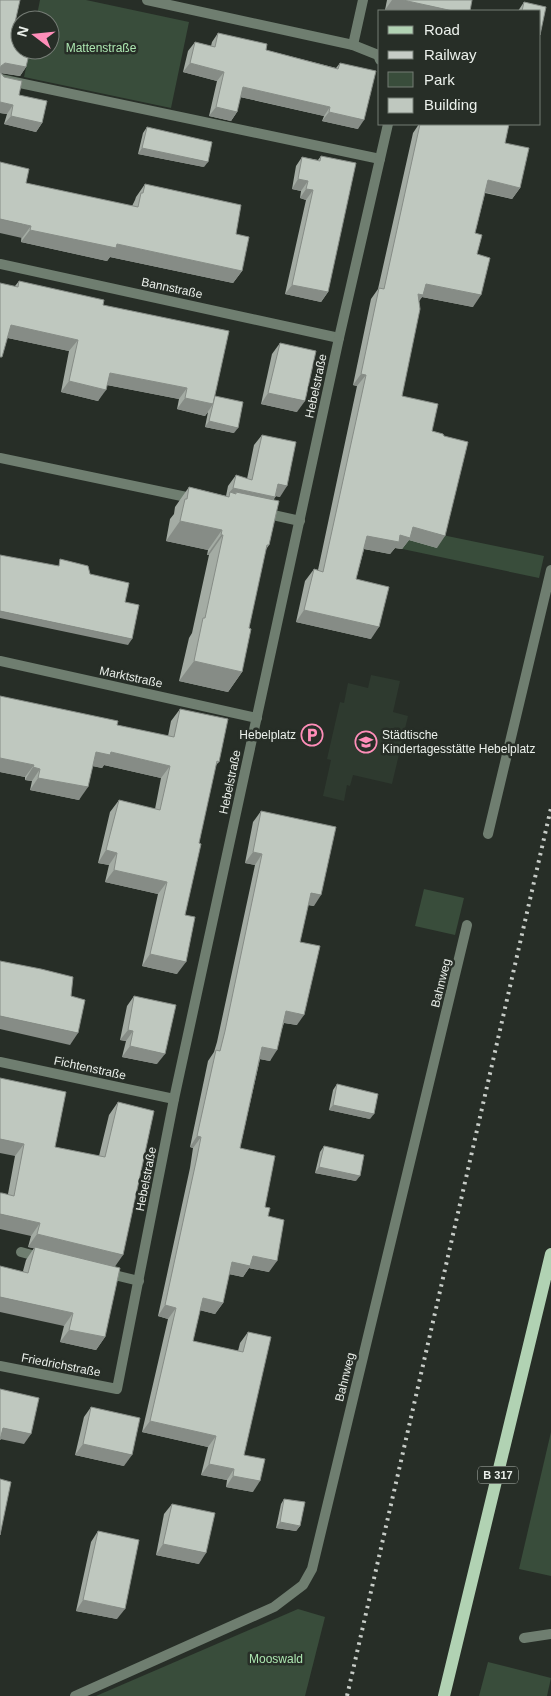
<svg xmlns="http://www.w3.org/2000/svg" width="551" height="1696" viewBox="0 0 551 1696" font-family="Arial,sans-serif">
  <style>
    .built { fill: #2e3a2f }
    .green { fill: #394d3b }
    .lines { fill: none; stroke-linecap: round; stroke-linejoin: round }
    .lane { stroke: #6f7e70; stroke-width: 10 }
    .street { stroke: #6f7e70; stroke-width: 10 }
    .primary { stroke: #b1d2b3; stroke-width: 12 }
    .rail { stroke: #c7ccc7; stroke-width: 4; stroke-dasharray: 2.5 5; stroke-linecap: butt }
    .wall { fill: #a4aca4 }
    .shaded-wall { fill: #868c86 }
    .building { fill: #bfc8bf; stroke: #868c86 }
    .labels { text-anchor: middle; dominant-baseline: central; stroke-width: 5; stroke-linejoin: round; paint-order: stroke }
    .shield { fill: #272e27; stroke: #b0b6b0; stroke-width: 1 }
    .shield-label { font-size: 11px; font-weight: bold; fill: #ebf0eb }
    .park-label { font-size: 12px; fill: #ace6b0; stroke: #272e27 }
    .street-label { font-size: 12px; fill: #ebf0eb; stroke: #272e27 }
    .poi-label { font-size: 12px; fill: #ebf0eb; stroke: #272e27; text-anchor: end }
  </style>
  <rect width="100%" height="100%" fill="#272e27"/>
  <path class="built" d="M 371,675 L 400,681 L 393,712 L 408,716 L 392,784 L 353,775 L 350,786 L 347,785 L 344,801 L 323,796 L 331,760 L 327,759 L 340,702 L 344,703 L 348,683 L 368,688 Z"/>
  <g class="green">
    <path d="M 40,0 L 86,0 L 189,22 L 171,108 L 24,77 L 30,50 L 50,50 L 50,20 L 36,20 Z"/>
    <path d="M 365,519 L 544,556 L 539,578 L 360,540 Z"/>
    <path d="M 424,889 L 464,898 L 455,935 L 415,926 Z"/>
    <path d="M 551,1432 L 551,1576 L 519,1569 Z"/>
    <path d="M 298,1609 L 325,1617 L 305,1696 L 96,1696 Z"/>
    <path d="M 488,1662 L 551,1678 L 547,1696 L 479,1696 Z"/>
  </g>
  <g class="lines">
    <g class="lane">
      <path d="M 0,79 L 380,159"/>
      <path d="M 0,458 L 196,499"/>
      <path d="M 264,513 L 300,521"/>
      <path d="M 488,834 L 551,570"/>
      <path d="M 21,1252 L 43,1258"/>
      <path d="M 106,1273 L 139,1281"/>
      <path d="M 524,1638 L 551,1634"/>
      <path d="M 75,1696 L 274,1607 L 303,1585 L 312,1569 L 467,925"/>
    </g>
    <g class="street">
      <path d="M 147,0 L 353,45 L 378,55 L 380,60"/>
      <path d="M 353,45 L 363,0"/>
      <path d="M 0,264 L 339,338"/>
      <path d="M 0,661 L 257,718"/>
      <path d="M 0,1062 L 174,1099"/>
      <path d="M 0,1366 L 117,1389 L 174,1099 L 339,338 L 388,124"/>
    </g>
    <path class="primary" d="M 444,1696 L 551,1254"/>
    <path class="rail" d="M 347,1696 L 551,808"/>
  </g>
  <g class="wall">
    <path d="M 0,0 L 12,36 L 26,67 L 20,76 L 1,73 L 42,123 L 36,132 L 4,124 L 7,114 L 0,113 Z"/>
    <path d="M 387,0 L 472,0 L 385,10 Z"/>
    <path d="M 524,2 L 540,11 L 518,11 Z"/>
    <path d="M 218,33 L 266,50 L 336,68 L 340,63 L 358,129 L 322,121 L 324,116 L 240,97 L 237,112 L 231,121 L 209,116 L 217,81 L 183,72 L 188,51 L 195,42 L 211,46 L 212,42 Z"/>
    <path d="M 419,124 L 509,124 L 505,143 L 520,188 L 512,199 L 485,193 L 475,233 L 477,254 L 473,307 L 422,297 L 419,301 L 402,396 L 432,431 L 437,548 L 409,540 L 402,549 L 395,548 L 390,554 L 364,549 L 356,579 L 371,639 L 296,622 L 305,581 L 314,569 L 318,570 L 357,386 L 353,385 L 371,299 L 378,289 L 413,133 Z"/>
    <path d="M 147,127 L 204,167 L 138,154 L 143,133 Z"/>
    <path d="M 321,156 L 328,292 L 321,302 L 285,294 L 306,200 L 300,198 L 301,191 L 292,189 L 296,166 L 302,157 L 318,160 Z"/>
    <path d="M 26,183 L 132,206 L 135,200 L 136,197 L 145,184 L 236,234 L 242,271 L 233,283 L 110,257 L 107,261 L 21,242 Z"/>
    <path d="M 19,281 L 103,305 L 215,396 L 234,433 L 205,427 L 208,412 L 205,416 L 177,409 L 179,399 L 107,385 L 98,401 L 61,392 L 69,351 L 8,338 L 15,286 Z"/>
    <path d="M 280,343 L 297,412 L 261,404 L 272,354 Z"/>
    <path d="M 262,435 L 280,497 L 276,496 L 274,499 L 269,545 L 265,551 L 249,628 L 242,672 L 228,692 L 179,681 L 189,638 L 192,633 L 209,555 L 207,555 L 208,550 L 166,541 L 170,519 L 174,514 L 175,507 L 189,487 L 226,496 L 228,486 L 236,475 L 247,479 L 254,445 Z"/>
    <path d="M 0,696 L 117,725 L 168,736 L 171,721 L 180,709 L 219,762 L 215,766 L 199,843 L 185,915 L 177,974 L 142,966 L 158,894 L 105,882 L 109,865 L 98,863 L 110,812 L 119,800 L 155,809 L 161,778 L 104,765 L 102,768 L 93,766 L 79,800 L 30,790 L 32,781 L 25,780 L 25,777 L 0,772 Z"/>
    <path d="M 261,811 L 314,906 L 308,905 L 300,942 L 297,1025 L 284,1023 L 270,1061 L 260,1059 L 240,1148 L 268,1216 L 269,1272 L 249,1268 L 243,1277 L 229,1274 L 223,1303 L 215,1314 L 200,1310 L 193,1341 L 238,1351 L 240,1343 L 248,1332 L 244,1455 L 253,1492 L 226,1487 L 227,1480 L 201,1475 L 208,1447 L 142,1432 L 168,1319 L 158,1316 L 190,1168 L 193,1148 L 190,1147 L 208,1061 L 214,1052 L 217,1042 L 255,865 L 245,863 L 253,822 Z"/>
    <path d="M 134,996 L 157,1064 L 122,1057 L 126,1041 L 120,1040 L 127,1006 Z"/>
    <path d="M 0,1078 L 55,1147 L 99,1156 L 109,1115 L 118,1102 L 114,1267 L 105,1337 L 96,1350 L 60,1342 L 64,1326 L 23,1271 L 26,1260 L 34,1248 L 28,1247 L 31,1236 L 8,1194 L 15,1156 Z"/>
    <path d="M 337,1084 L 370,1119 L 329,1110 L 333,1090 Z"/>
    <path d="M 324,1146 L 356,1181 L 315,1173 L 320,1152 Z"/>
    <path d="M 91,1407 L 124,1466 L 75,1455 L 84,1417 Z"/>
    <path d="M 284,1499 L 300,1526 L 296,1531 L 276,1528 L 281,1504 Z"/>
    <path d="M 172,1504 L 199,1564 L 156,1555 L 164,1514 Z"/>
    <path d="M 98,1531 L 117,1619 L 76,1611 L 91,1542 Z"/>
  </g>
  <g class="shaded-wall">
    <path d="M 392,0 L 403,0 L 453,11 L 392,11 L 385,10 Z"/>
    <path d="M 5,63 L 26,67 L 20,76 L 0,73 L 0,67 Z"/>
    <path d="M 190,63 L 224,72 L 217,81 L 183,72 Z"/>
    <path d="M 243,87 L 330,107 L 324,116 L 236,96 Z"/>
    <path d="M 0,102 L 13,105 L 7,114 L 0,113 Z"/>
    <path d="M 216,107 L 237,112 L 231,121 L 209,116 Z"/>
    <path d="M 329,112 L 364,120 L 358,129 L 322,121 Z"/>
    <path d="M 11,116 L 42,123 L 36,132 L 4,124 Z"/>
    <path d="M 142,148 L 208,162 L 204,167 L 138,154 Z"/>
    <path d="M 298,179 L 308,181 L 301,191 L 292,189 Z"/>
    <path d="M 488,180 L 520,188 L 512,199 L 480,191 Z"/>
    <path d="M 306,189 L 313,190 L 306,200 L 300,198 Z"/>
    <path d="M 0,219 L 31,226 L 22,238 L 0,233 Z"/>
    <path d="M 30,230 L 117,244 L 242,271 L 233,283 L 110,257 L 107,261 L 21,242 Z"/>
    <path d="M 426,284 L 481,295 L 473,307 L 422,297 L 415,307 L 410,306 Z"/>
    <path d="M 292,285 L 328,292 L 321,302 L 285,294 Z"/>
    <path d="M 11,325 L 78,340 L 69,351 L 3,337 Z"/>
    <path d="M 110,373 L 187,388 L 179,399 L 102,384 Z"/>
    <path d="M 361,374 L 366,375 L 357,386 L 353,385 Z"/>
    <path d="M 69,381 L 106,390 L 98,401 L 61,392 Z"/>
    <path d="M 268,393 L 305,401 L 297,412 L 261,404 Z"/>
    <path d="M 185,398 L 213,404 L 205,416 L 177,409 Z"/>
    <path d="M 209,421 L 238,428 L 234,433 L 205,427 Z"/>
    <path d="M 278,484 L 287,486 L 280,497 L 271,495 Z"/>
    <path d="M 233,488 L 275,497 L 268,507 L 236,494 L 236,492 L 231,499 L 229,497 L 230,492 L 225,498 Z"/>
    <path d="M 180,521 L 222,530 L 208,550 L 166,541 Z"/>
    <path d="M 413,527 L 445,536 L 437,548 L 409,540 L 402,549 L 395,548 L 390,554 L 359,548 L 367,536 L 400,535 Z"/>
    <path d="M 221,535 L 223,535 L 209,555 L 207,555 Z"/>
    <path d="M 304,610 L 379,627 L 371,639 L 296,622 Z"/>
    <path d="M 0,611 L 132,639 L 128,645 L 0,618 Z"/>
    <path d="M 194,661 L 242,672 L 228,692 L 179,681 Z"/>
    <path d="M 96,752 L 111,752 L 170,766 L 161,778 L 104,765 L 102,768 L 87,765 Z"/>
    <path d="M 0,758 L 34,765 L 25,777 L 0,772 Z"/>
    <path d="M 33,767 L 40,769 L 32,781 L 25,780 Z"/>
    <path d="M 38,778 L 88,787 L 79,800 L 30,790 Z"/>
    <path d="M 106,850 L 117,853 L 109,865 L 98,863 Z"/>
    <path d="M 253,852 L 262,854 L 255,865 L 245,863 Z"/>
    <path d="M 114,870 L 167,882 L 158,894 L 105,882 Z"/>
    <path d="M 311,893 L 321,895 L 314,906 L 303,904 Z"/>
    <path d="M 150,954 L 186,962 L 177,974 L 142,966 Z"/>
    <path d="M 286,1011 L 304,1015 L 297,1025 L 279,1022 Z"/>
    <path d="M 0,1016 L 78,1033 L 70,1045 L 0,1029 Z"/>
    <path d="M 128,1030 L 133,1031 L 126,1041 L 120,1040 Z"/>
    <path d="M 130,1046 L 165,1054 L 157,1064 L 122,1057 Z"/>
    <path d="M 262,1047 L 277,1050 L 270,1061 L 254,1058 Z"/>
    <path d="M 333,1105 L 374,1114 L 370,1119 L 329,1110 Z"/>
    <path d="M 197,1136 L 201,1137 L 193,1148 L 190,1147 Z"/>
    <path d="M 0,1139 L 24,1144 L 15,1156 L 0,1153 Z"/>
    <path d="M 319,1167 L 360,1176 L 356,1181 L 315,1173 Z"/>
    <path d="M 0,1214 L 40,1223 L 31,1236 L 0,1229 Z"/>
    <path d="M 37,1234 L 123,1255 L 114,1268 L 28,1247 Z"/>
    <path d="M 253,1256 L 277,1261 L 269,1272 L 249,1268 L 243,1277 L 224,1273 L 232,1262 Z"/>
    <path d="M 0,1297 L 73,1313 L 64,1326 L 0,1312 Z"/>
    <path d="M 203,1298 L 223,1303 L 215,1314 L 195,1309 Z"/>
    <path d="M 165,1305 L 176,1308 L 168,1319 L 158,1316 Z"/>
    <path d="M 69,1330 L 105,1337 L 96,1350 L 60,1342 Z"/>
    <path d="M 150,1421 L 216,1436 L 208,1447 L 142,1432 Z"/>
    <path d="M 3,1428 L 31,1434 L 24,1444 L 0,1439 Z"/>
    <path d="M 83,1444 L 132,1455 L 124,1466 L 75,1455 Z"/>
    <path d="M 209,1464 L 234,1469 L 227,1480 L 201,1475 Z"/>
    <path d="M 233,1476 L 260,1481 L 253,1492 L 226,1487 Z"/>
    <path d="M 280,1522 L 300,1526 L 296,1531 L 276,1528 Z"/>
    <path d="M 163,1544 L 206,1553 L 199,1564 L 156,1555 Z"/>
    <path d="M 83,1600 L 125,1609 L 117,1619 L 76,1611 Z"/>
  </g>
  <g class="building">
    <path d="M 0,0 L 20,0 L 12,36 L 20,38 L 20,50 L 30,50 L 26,67 L 5,63 L 1,66 L 0,70 Z"/>
    <path d="M 403,0 L 472,0 L 470,11 L 453,11 Z"/>
    <path d="M 524,2 L 546,7 L 540,35 L 540,11 L 522,11 Z"/>
    <path d="M 218,33 L 267,44 L 266,50 L 338,69 L 340,63 L 376,71 L 364,120 L 329,112 L 330,107 L 243,87 L 237,112 L 216,107 L 224,72 L 190,63 L 195,42 L 215,47 Z"/>
    <path d="M 0,72 L 4,77 L 22,81 L 19,95 L 47,101 L 42,123 L 11,116 L 13,105 L 0,102 Z"/>
    <path d="M 420,124 L 509,124 L 505,143 L 529,148 L 520,188 L 488,180 L 475,233 L 482,235 L 477,254 L 490,258 L 481,295 L 426,284 L 423,295 L 418,294 L 420,309 L 402,396 L 438,404 L 432,431 L 443,434 L 444,436 L 468,442 L 445,536 L 413,527 L 410,538 L 400,535 L 399,542 L 367,536 L 356,579 L 389,587 L 379,627 L 304,610 L 314,569 L 323,572 L 366,375 L 361,374 L 379,288 L 384,289 Z"/>
    <path d="M 147,127 L 212,142 L 208,162 L 142,148 Z"/>
    <path d="M 321,156 L 356,163 L 328,292 L 292,285 L 313,190 L 306,189 L 308,181 L 298,179 L 302,157 L 320,161 Z"/>
    <path d="M 0,162 L 29,169 L 26,183 L 138,207 L 141,193 L 143,193 L 145,184 L 241,205 L 236,234 L 249,237 L 242,271 L 117,244 L 116,248 L 30,230 L 31,226 L 0,219 Z"/>
    <path d="M 19,281 L 104,300 L 103,305 L 229,331 L 213,404 L 185,398 L 187,388 L 110,373 L 106,390 L 69,381 L 78,340 L 11,325 L 2,357 L 0,357 L 0,283 L 18,287 Z"/>
    <path d="M 280,343 L 316,351 L 305,401 L 268,393 Z"/>
    <path d="M 215,396 L 243,402 L 238,428 L 209,421 Z"/>
    <path d="M 262,435 L 296,442 L 287,486 L 278,484 L 275,497 L 233,488 L 236,475 L 252,480 Z"/>
    <path d="M 189,487 L 229,497 L 230,492 L 236,494 L 236,492 L 279,501 L 269,545 L 267,545 L 249,628 L 251,629 L 242,672 L 194,661 L 203,618 L 205,618 L 223,535 L 221,535 L 222,530 L 180,521 L 185,499 L 187,499 Z"/>
    <path d="M 0,555 L 59,566 L 60,559 L 88,566 L 90,574 L 129,583 L 125,602 L 139,605 L 132,639 L 0,611 Z"/>
    <path d="M 0,696 L 118,721 L 117,725 L 174,737 L 180,709 L 228,719 L 219,762 L 217,761 L 199,843 L 201,844 L 185,915 L 195,917 L 186,962 L 150,954 L 167,882 L 114,870 L 117,853 L 106,850 L 119,800 L 160,810 L 170,766 L 111,752 L 110,755 L 96,752 L 88,787 L 38,778 L 40,769 L 33,767 L 34,765 L 0,758 Z"/>
    <path d="M 261,811 L 336,827 L 321,895 L 311,893 L 300,942 L 320,946 L 304,1015 L 286,1011 L 277,1050 L 262,1047 L 240,1148 L 275,1156 L 265,1207 L 270,1208 L 268,1216 L 284,1220 L 277,1261 L 253,1256 L 250,1266 L 232,1262 L 223,1303 L 203,1298 L 193,1341 L 243,1352 L 248,1332 L 271,1337 L 244,1455 L 265,1459 L 260,1481 L 233,1476 L 234,1469 L 209,1464 L 216,1436 L 150,1421 L 176,1308 L 165,1305 L 197,1157 L 201,1137 L 197,1136 L 216,1050 L 220,1051 L 225,1031 L 262,854 L 253,852 Z"/>
    <path d="M 0,961 L 41,969 L 73,977 L 71,996 L 85,1000 L 78,1033 L 0,1016 Z"/>
    <path d="M 134,996 L 176,1005 L 165,1054 L 130,1046 L 133,1031 L 128,1030 Z"/>
    <path d="M 0,1078 L 66,1092 L 55,1147 L 105,1157 L 118,1102 L 154,1111 L 123,1255 L 37,1234 L 40,1223 L 0,1214 L 0,1193 L 2,1193 L 14,1196 L 24,1144 L 0,1139 Z"/>
    <path d="M 337,1084 L 378,1094 L 374,1114 L 333,1105 Z"/>
    <path d="M 324,1146 L 364,1155 L 360,1176 L 319,1167 Z"/>
    <path d="M 35,1247 L 120,1268 L 105,1337 L 69,1330 L 73,1313 L 0,1297 L 0,1266 L 28,1273 Z"/>
    <path d="M 0,1389 L 39,1398 L 31,1434 L 3,1428 L 0,1440 Z"/>
    <path d="M 91,1407 L 140,1418 L 132,1455 L 83,1444 Z"/>
    <path d="M 0,1479 L 11,1482 L 0,1535 Z"/>
    <path d="M 284,1499 L 305,1502 L 300,1526 L 280,1522 Z"/>
    <path d="M 172,1504 L 215,1513 L 206,1553 L 163,1544 Z"/>
    <path d="M 98,1531 L 139,1540 L 125,1609 L 83,1600 Z"/>
  </g>
  <defs>
    <g id="parking-ring" transform="scale(1.125)"><circle r="9.5" fill="#272e27" stroke="#ff8eb9" stroke-width="1.5"/><path d="M-3.5-5.5H1a3.5 3.5 0 0 1 0 7H-1V5.5H-3.5ZM-1-3.4V-.6H.8a1.4 1.4 0 0 0 0-2.8Z" fill="#ff8eb9"/></g>
    <g id="school-ring" transform="scale(1.125)"><circle r="9.5" fill="#272e27" stroke="#ff8eb9" stroke-width="1.5"/><path d="M0-5L7-2L0 1L-7-2ZM-4 1L0 2.5L4 1V4Q0 6-4 4Z" fill="#ff8eb9"/></g>
  </defs>
  <g fill-rule="evenodd">
    <use href="#parking-ring" x="312" y="735"/>
    <use href="#school-ring" x="366" y="742"/>
  </g>
  <g class="labels">
    <rect class="shield" x="478" y="1466.5" width="40" height="17" rx="4"/>
    <g class="shield-label">
      <text x="498" y="1475">B 317</text>
    </g>
    <g class="park-label">
      <text x="101" y="48">Mattenstraße</text>
      <text x="276" y="1659">Mooswald</text>
    </g>
    <g class="street-label">
      <text transform="translate(172 288) rotate(12)">Bannstraße</text>
      <text transform="translate(316 386) rotate(-78)">Hebelstraße</text>
      <text transform="translate(131 677) rotate(12)">Marktstraße</text>
      <text transform="translate(230 782) rotate(-78)">Hebelstraße</text>
      <text transform="translate(441 983) rotate(-76)">Bahnweg</text>
      <text transform="translate(90 1068) rotate(12)">Fichtenstraße</text>
      <text transform="translate(146 1179) rotate(-79)">Hebelstraße</text>
      <text transform="translate(61 1365) rotate(11)">Friedrichstraße</text>
      <text transform="translate(345 1377) rotate(-76)">Bahnweg</text>
    </g>
    <g class="poi-label">
      <text x="296" y="735">Hebelplatz</text>
      <text x="382" y="735" text-anchor="start">Städtische<tspan x="382" dy="14">Kindertagesstätte Hebelplatz</tspan></text>
    </g>
  </g>
  <rect x="378" y="10" width="162" height="115" fill="#272e27" stroke="#757c75"/>
  <rect x="388" y="26" width="25" height="8" fill="#b1d2b3" stroke="#757c75"/>
  <text x="424" y="35" font-size="15" fill="#ebf0eb">Road</text>
  <rect x="388" y="51" width="25" height="8" fill="#c7ccc7" stroke="#757c75"/>
  <text x="424" y="60" font-size="15" fill="#ebf0eb">Railway</text>
  <rect x="388" y="72" width="25" height="15" fill="#394d3b" stroke="#757c75"/>
  <text x="424" y="85" font-size="15" fill="#ebf0eb">Park</text>
  <rect x="388" y="98" width="25" height="15" fill="#bfc8bf" stroke="#757c75"/>
  <text x="424" y="110" font-size="15" fill="#ebf0eb">Building</text>
  <g transform="translate(35 35) rotate(286)"><circle r="24" fill="#272e27" stroke="#757c75"/>
  <path d="M0-4L9 19L0 12L-9 19Z" fill="#ff8eb9"/>
  <text y="-8" font-size="14" font-weight="bold" text-anchor="middle" fill="#ebf0eb">N</text>
  </g>
</svg>
